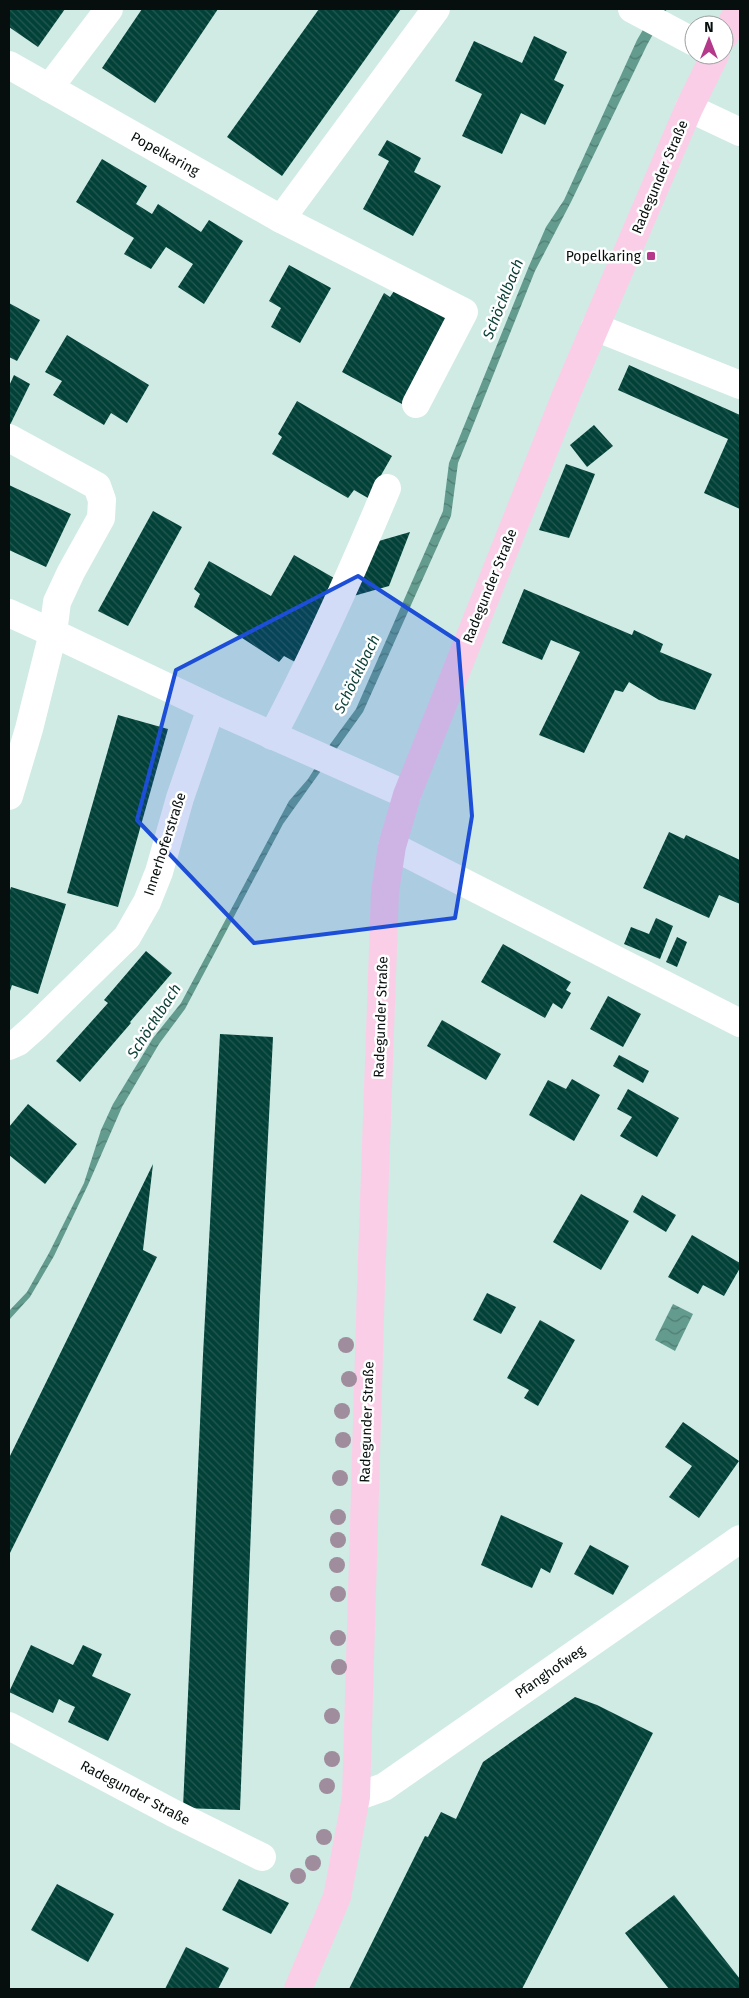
<svg xmlns="http://www.w3.org/2000/svg" width="749" height="1998" viewBox="0 0 749 1998" font-family="'Fira Sans',sans-serif">
  <style>
    .water { fill: url(#water-waves) }
    .building { fill: url(#building-back-hatch) }
    .lines { fill: none; stroke-linecap: round; stroke-linejoin: round }
    .minor { stroke: #fff; stroke-width: 28 }
    .major { stroke: #fbcee8; stroke-width: 28 }
    .tree { fill: #9f8c9c }
    .marked { fill: #1d4ed8; fill-opacity: 0.2; stroke: #1d4ed8; stroke-width: 4; stroke-linejoin: round }
    .poi-dot { fill: #b4398a; stroke: #fff; stroke-width: 2 }
    .labels { text-anchor: middle; dominant-baseline: central; stroke-width: 5; stroke-linejoin: round; paint-order: stroke }
    .street-label { font-size: 14px; fill: #060f0d; stroke: #fff }
    .poi-label { font-size: 14px; fill: #060f0d; stroke: #fff; text-anchor: end }
    .water-label { font-size: 15px; font-style: italic; fill: #093e35; stroke: #fff }
  </style>
  <defs>
    <pattern id="water-waves" width="16" height="10" patternUnits="userSpaceOnUse" patternTransform="scale(1.25)"><rect width="16" height="10" fill="#649b8f"/><path d="M0 5q4-4 8 0t8 0" fill="none" stroke="#507d73"/></pattern>
    <pattern id="building-back-hatch" width="6" height="6" patternUnits="userSpaceOnUse" patternTransform="scale(1.25)"><rect width="6" height="6" fill="#014138"/><path d="M-1 5l2 2M0 0l6 6M5-1l2 2" fill="none" stroke="#255951"/></pattern>
  </defs>
  <rect width="100%" height="100%" fill="#cfebe4"/>
  <g class="water">
    <path d="M 655,9 L 667,9 L 647,45 L 571,202 L 535,271 L 458,463 L 451,516 L 363,712 L 283,824 L 185,1009 L 159,1044 L 122,1107 L 88,1185 L 54,1256 L 30,1297 L 9,1320 L 9,1311 L 27,1292 L 49,1253 L 84,1183 L 101,1130 L 113,1104 L 153,1038 L 181,1003 L 289,801 L 308,779 L 331,743 L 356,709 L 443,511 L 449,463 L 529,266 L 546,227 L 564,200 L 637,40 Z"/>
    <path d="M 673,1304 L 693,1314 L 675,1351 L 655,1340 Z"/>
  </g>
  <g class="building">
    <path d="M 9,9 L 65,9 L 38,47 L 9,27 Z"/>
    <path d="M 142,9 L 218,9 L 155,103 L 102,68 Z"/>
    <path d="M 319,9 L 401,9 L 282,176 L 227,137 Z"/>
    <path d="M 534,36 L 567,52 L 554,80 L 564,85 L 545,125 L 521,113 L 502,154 L 462,136 L 482,94 L 455,81 L 474,41 L 522,63 Z"/>
    <path d="M 387,140 L 421,158 L 414,172 L 441,186 L 413,236 L 363,209 L 389,161 L 378,155 Z"/>
    <path d="M 102,159 L 147,186 L 136,204 L 152,214 L 158,204 L 201,232 L 209,220 L 243,241 L 204,304 L 178,287 L 193,264 L 166,247 L 151,269 L 124,254 L 134,238 L 76,202 Z"/>
    <path d="M 289,265 L 331,288 L 300,343 L 271,327 L 281,308 L 269,301 Z"/>
    <path d="M 394,291 L 450,315 L 402,404 L 342,372 L 384,293 L 390,297 Z"/>
    <path d="M 9,303 L 40,320 L 17,361 L 9,357 Z"/>
    <path d="M 67,335 L 149,385 L 127,423 L 111,413 L 104,425 L 53,395 L 62,381 L 45,372 Z"/>
    <path d="M 629,365 L 740,415 L 740,509 L 704,493 L 728,439 L 618,390 Z"/>
    <path d="M 14,375 L 30,384 L 9,427 L 9,386 Z"/>
    <path d="M 297,401 L 392,456 L 368,498 L 354,490 L 348,498 L 272,454 L 282,437 L 278,434 Z"/>
    <path d="M 594,425 L 613,446 L 587,467 L 570,445 Z"/>
    <path d="M 566,464 L 595,474 L 569,538 L 539,530 Z"/>
    <path d="M 9,485 L 71,514 L 46,567 L 9,550 Z"/>
    <path d="M 153,511 L 182,527 L 128,626 L 98,611 Z"/>
    <path d="M 410,532 L 389,586 L 350,597 L 372,543 Z"/>
    <path d="M 294,555 L 334,578 L 295,662 L 284,656 L 279,662 L 194,607 L 200,594 L 194,589 L 209,561 L 271,596 Z"/>
    <path d="M 524,589 L 632,635 L 634,630 L 663,644 L 660,652 L 712,674 L 695,710 L 659,700 L 629,682 L 623,692 L 615,690 L 584,753 L 539,735 L 580,652 L 551,640 L 542,660 L 502,643 Z"/>
    <path d="M 118,715 L 168,729 L 118,907 L 67,893 Z"/>
    <path d="M 669,832 L 684,839 L 686,835 L 740,860 L 740,904 L 719,895 L 709,918 L 643,888 Z"/>
    <path d="M 11,887 L 66,904 L 38,994 L 12,985 L 9,994 L 9,893 Z"/>
    <path d="M 656,918 L 673,926 L 660,959 L 624,944 L 631,927 L 649,934 Z"/>
    <path d="M 677,937 L 687,942 L 677,967 L 666,962 Z"/>
    <path d="M 503,944 L 571,982 L 566,990 L 571,993 L 562,1009 L 553,1003 L 545,1018 L 481,982 Z"/>
    <path d="M 146,951 L 172,973 L 130,1022 L 131,1023 L 80,1082 L 56,1061 L 108,1003 L 104,1000 Z"/>
    <path d="M 608,996 L 641,1014 L 623,1047 L 590,1029 Z"/>
    <path d="M 442,1020 L 501,1054 L 486,1080 L 427,1046 Z"/>
    <path d="M 220,1034 L 273,1037 L 260,1297 L 240,1810 L 183,1808 L 203,1355 Z"/>
    <path d="M 619,1055 L 649,1071 L 643,1083 L 613,1066 Z"/>
    <path d="M 572,1079 L 600,1095 L 574,1141 L 529,1115 L 548,1080 L 566,1089 Z"/>
    <path d="M 628,1089 L 679,1118 L 657,1157 L 620,1136 L 632,1117 L 617,1109 Z"/>
    <path d="M 28,1104 L 77,1144 L 45,1184 L 9,1155 L 9,1127 Z"/>
    <path d="M 153,1164 L 143,1250 L 157,1257 L 9,1555 L 9,1458 Z"/>
    <path d="M 581,1194 L 629,1221 L 601,1270 L 553,1242 Z"/>
    <path d="M 642,1195 L 676,1215 L 666,1232 L 633,1212 Z"/>
    <path d="M 692,1235 L 740,1263 L 740,1268 L 724,1296 L 703,1285 L 698,1294 L 668,1277 Z"/>
    <path d="M 487,1293 L 516,1307 L 501,1334 L 473,1320 Z"/>
    <path d="M 540,1320 L 575,1340 L 538,1406 L 524,1398 L 529,1390 L 507,1378 Z"/>
    <path d="M 683,1422 L 739,1461 L 699,1518 L 669,1497 L 692,1466 L 665,1447 Z"/>
    <path d="M 501,1515 L 563,1543 L 550,1573 L 541,1568 L 532,1588 L 481,1565 Z"/>
    <path d="M 590,1545 L 629,1566 L 613,1595 L 574,1574 Z"/>
    <path d="M 31,1645 L 73,1665 L 83,1645 L 102,1654 L 92,1676 L 131,1694 L 108,1741 L 68,1722 L 75,1707 L 64,1702 L 59,1699 L 53,1713 L 9,1692 Z"/>
    <path d="M 575,1697 L 597,1705 L 653,1733 L 522,1989 L 349,1989 L 425,1836 L 428,1837 L 441,1812 L 456,1819 L 483,1762 Z"/>
    <path d="M 239,1879 L 289,1903 L 271,1934 L 222,1910 Z"/>
    <path d="M 57,1884 L 114,1914 L 88,1962 L 31,1930 Z"/>
    <path d="M 674,1895 L 740,1979 L 740,1989 L 669,1989 L 625,1933 Z"/>
    <path d="M 186,1947 L 229,1968 L 218,1989 L 165,1989 Z"/>
  </g>
  <g class="lines">
    <g class="minor">
      <path d="M 632,9 L 694,42"/>
      <path d="M 9,65 L 281,219 L 436,9"/>
      <path d="M 49,88 L 109,9"/>
      <path d="M 689,108 L 740,132"/>
      <path d="M 281,219 L 464,312 L 416,404"/>
      <path d="M 595,327 L 740,385"/>
      <path d="M 9,438 L 97,486 L 102,500 L 101,518 L 71,572 L 57,602 L 53,633 L 211,708 L 407,795"/>
      <path d="M 9,613 L 53,633 L 29,729 L 9,796"/>
      <path d="M 272,736 C 315,655 352,572 387,488"/>
      <path d="M 392,846 L 740,1023"/>
      <path d="M 9,1046 L 18,1042 L 36,1026 L 127,937 L 147,902 L 159,872 L 180,798 L 211,708"/>
      <path d="M 9,1726 L 173,1813 L 262,1857"/>
      <path d="M 356,1797 L 384,1787 L 740,1539"/>
    </g>
    <g class="major">
      <path d="M 724,37 L 739,9"/>
      <path d="M 298,1989 L 337,1897 L 356,1797 L 371,1285 L 385,892 L 392,846 L 407,795 L 566,395 L 689,108 L 715,55"/>
    </g>
  </g>
  <g class="tree">
    <circle cx="346" cy="1345" r="8"/>
    <circle cx="349" cy="1379" r="8"/>
    <circle cx="342" cy="1411" r="8"/>
    <circle cx="343" cy="1440" r="8"/>
    <circle cx="340" cy="1478" r="8"/>
    <circle cx="338" cy="1517" r="8"/>
    <circle cx="338" cy="1540" r="8"/>
    <circle cx="337" cy="1565" r="8"/>
    <circle cx="338" cy="1594" r="8"/>
    <circle cx="338" cy="1638" r="8"/>
    <circle cx="339" cy="1667" r="8"/>
    <circle cx="332" cy="1716" r="8"/>
    <circle cx="332" cy="1759" r="8"/>
    <circle cx="327" cy="1786" r="8"/>
    <circle cx="324" cy="1837" r="8"/>
    <circle cx="313" cy="1863" r="8"/>
    <circle cx="298" cy="1876" r="8"/>
  </g>
  <path class="marked" d="M 358,576 L 458,641 L 472,816 L 455,918 L 254,943 L 137,820 L 176,670 Z"/>
  <rect class="poi-dot" x="646" y="251" width="10" height="10" rx="2.5"/>
  <g class="labels">
    <g class="street-label">
      <text transform="translate(165 154) rotate(29)">Popelkaring</text>
      <text transform="translate(660 177) rotate(-67)">Radegunder Straße</text>
      <text transform="translate(490 586) rotate(-68)">Radegunder Straße</text>
      <text transform="translate(165 844) rotate(-72)">Innerhoferstraße</text>
      <text transform="translate(381 1017) rotate(-88)">Radegunder Straße</text>
      <text transform="translate(367 1422) rotate(-88)">Radegunder Straße</text>
      <text transform="translate(550 1672) rotate(-35)">Pfanghofweg</text>
      <text transform="translate(135 1793) rotate(28)">Radegunder Straße</text>
    </g>
    <g class="poi-label">
      <text x="641" y="256">Popelkaring</text>
    </g>
    <g class="water-label">
      <text transform="translate(503 299) rotate(-68)">Schöcklbach</text>
      <text transform="translate(357 674) rotate(-64)">Schöcklbach</text>
      <text transform="translate(154 1021) rotate(-57)">Schöcklbach</text>
    </g>
  </g>
  <rect width="749" height="1998" fill="none" stroke="#060f0d" stroke-width="20"/>
  <g transform="translate(709 40)"><circle r="24" fill="#ffffff" stroke="#9b9f9e"/>
  <path d="M0-4L9 19L0 12L-9 19Z" fill="#b4398a"/>
  <text y="-8" font-size="14" font-weight="bold" text-anchor="middle" fill="#060f0d">N</text>
  </g>
</svg>
